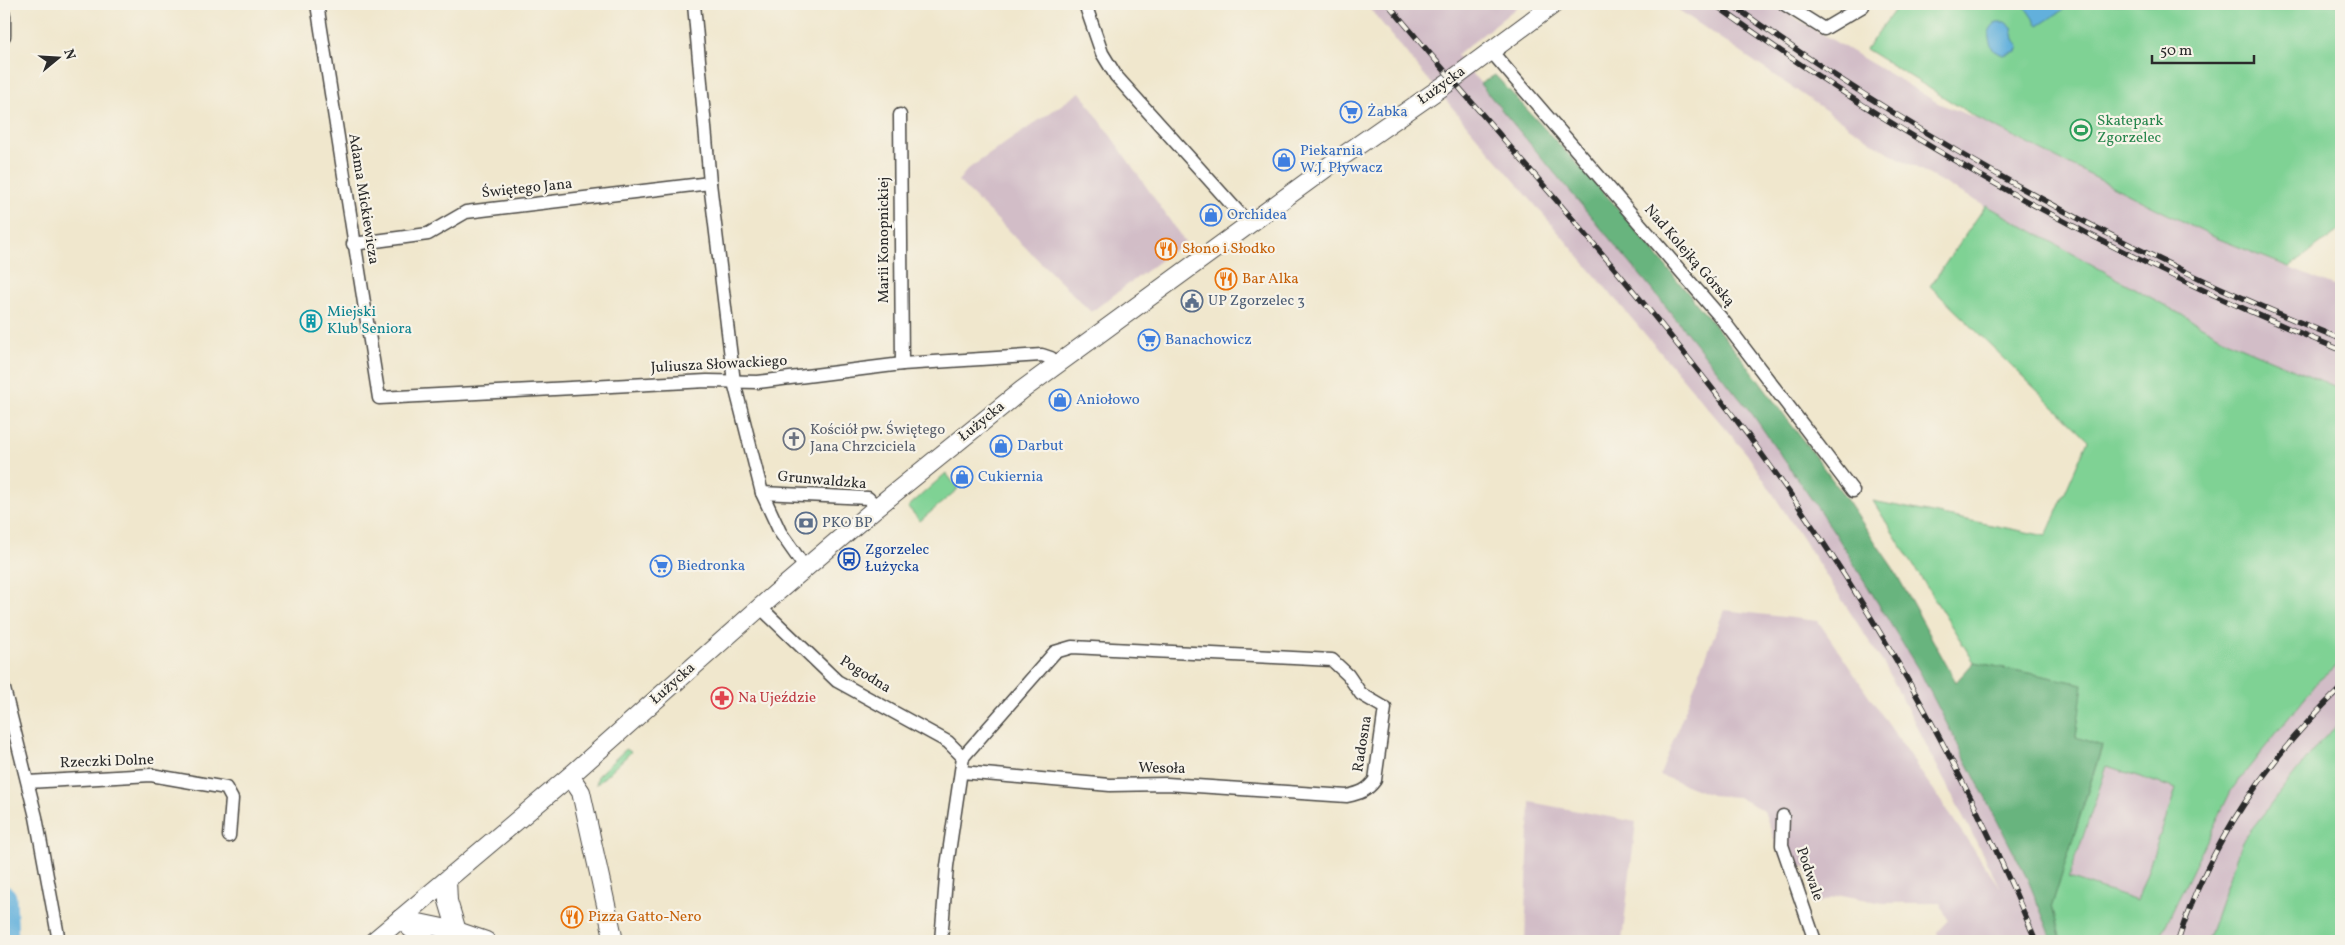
<svg xmlns="http://www.w3.org/2000/svg" width="2345" height="945" viewBox="0 0 2345 945" font-family="Vollkorn,serif">
  <style>
    .industrial { fill: #d2bdc7 }
    .green { fill: #7fd294; stroke: #557e60; fill-rule: evenodd }
    .forest { fill: #67b47e; stroke: #497054 }
    .water { fill: #62b0dc; stroke: #466e84 }
    .lines { fill: none; stroke-linecap: round; stroke-linejoin: round }
    .river { stroke: #62b0dc; stroke-width: 25 }
    .street-casing { stroke: #494743; stroke-width: 15 }
    .secondary-casing { stroke: #494743; stroke-width: 20 }
    .street { stroke: #fff; stroke-width: 12 }
    .secondary { stroke: #fff; stroke-width: 18 }
    .rail-casing { stroke: #2b2b2b; stroke-width: 5.5 }
    .rail { stroke: #f7f3e8; stroke-width: 4; stroke-dasharray: 11; stroke-linecap: butt }
    .labels { text-anchor: middle; dominant-baseline: central; stroke-width: 4.5; stroke-linejoin: round; paint-order: stroke }
    .street-label { font-size: 15px; fill: #2b2b2b; stroke: #f7f3e8 }
    .shop-label { font-size: 15px; fill: #366cbe; stroke: #f7f3e8; text-anchor: start }
    .leisure-label { font-size: 15px; fill: #27864d; stroke: #f7f3e8; text-anchor: start }
    .food-label { font-size: 15px; fill: #c56008; stroke: #f7f3e8; text-anchor: start }
    .service-label { font-size: 15px; fill: #4e5e75; stroke: #f7f3e8; text-anchor: start }
    .culture-label { font-size: 15px; fill: #0d838f; stroke: #f7f3e8; text-anchor: start }
    .worship-label { font-size: 15px; fill: #5b616d; stroke: #f7f3e8; text-anchor: start }
    .transit-label { font-size: 15px; fill: #164399; stroke: #f7f3e8; text-anchor: start }
    .health-label { font-size: 15px; fill: #be3a42; stroke: #f7f3e8; text-anchor: start }
  </style>
  <rect width="100%" height="100%" fill="#f7f3e8"/>
  <filter id="ink" filterUnits="userSpaceOnUse"><feTurbulence type="fractalNoise" baseFrequency=".02" numOctaves="2"/><feDisplacementMap in="SourceGraphic" scale="10" xChannelSelector="R" yChannelSelector="G"/><feConvolveMatrix kernelMatrix="1 2 1 2 8 2 1 2 1" color-interpolation-filters="sRGB"/></filter>
  <filter id="wash" filterUnits="userSpaceOnUse"><feTurbulence type="fractalNoise" baseFrequency=".0096" numOctaves="4" result="noise"/><feDisplacementMap in="SourceGraphic" scale="20" xChannelSelector="R" yChannelSelector="G"/><feGaussianBlur stdDeviation="1.12" result="paint"/><feColorMatrix in="noise" values="0 0 0 0 0 0 0 0 0 0 0 0 0 0 0 0 0 1.4 0 .05"/><feComposite in="paint" operator="in"/></filter>
  <g filter="url(#wash)">
    <rect width="100%" height="100%" fill="#f0e7cd"/>
    <g class="industrial">
      <path d="M 1366,4 L 1521,4 L 1457,55 L 1651,288 L 1753,415 L 1835,533 L 1920,672 L 2028,880 L 2053,941 L 1939,941 L 1937,932 L 1948,920 L 1940,903 L 1883,903 L 1842,895 L 1818,903 L 1806,867 L 1792,864 L 1780,855 L 1764,811 L 1738,797 L 1711,795 L 1660,775 L 1724,610 L 1818,621 L 2000,888 L 1887,669 L 1747,454 L 1427,78 Z"/>
      <path d="M 1670,4 L 1772,4 L 1940,104 L 1979,119 L 2209,235 L 2341,289 L 2341,389 L 2232,343 L 1881,148 Z"/>
      <path d="M 1080,92 L 1185,242 L 1091,312 L 958,181 L 968,169 Z"/>
      <path d="M 2341,662 L 2341,722 L 2320,742 L 2242,841 L 2207,941 L 2158,941 L 2232,789 L 2317,682 Z"/>
      <path d="M 2107,765 L 2176,789 L 2138,901 L 2069,878 Z"/>
      <path d="M 1530,802 L 1636,822 L 1622,941 L 1525,941 Z"/>
    </g>
    <g class="green">
      <path d="M 1899,4 L 2341,4 L 2341,229 L 2289,267 L 2209,235 L 1979,119 L 1866,49 Z"/>
      <path d="M 1986,205 L 2232,343 L 2341,389 L 2341,662 L 2317,682 L 2232,789 L 2158,941 L 2061,941 L 2052,905 L 2102,747 L 2076,738 L 2082,684 L 1974,662 L 1873,501 L 2046,536 L 2088,440 L 1930,286 ZM 2107,766 L 2176,789 L 2137,901 L 2069,878 Z"/>
      <path d="M 946,473 L 958,489 L 920,521 L 908,507 Z"/>
      <path d="M 2341,722 L 2341,941 L 2207,941 L 2242,841 L 2320,742 Z"/>
      <path d="M 626,749 L 631,752 L 596,785 L 598,775 Z"/>
    </g>
    <path class="forest" d="M 1495,75 L 1617,207 L 1744,361 L 1840,490 L 1893,568 L 1956,682 L 1974,662 L 2083,684 L 2076,737 L 2102,746 L 2052,905 L 2061,941 L 2053,941 L 2028,880 L 1920,672 L 1835,533 L 1753,415 L 1651,288 L 1480,84 Z"/>
    <g class="water">
      <path d="M 2023,4 L 2072,4 L 2038,26 Z"/>
      <path d="M 1997,22 L 2005,22 L 2012,28 L 2014,39 L 2019,47 L 2017,51 L 2003,55 L 1994,51 C 1987,39 1986,30 1997,22 Z"/>
    </g>
    <g class="lines">
      <path class="river" d="M 4,898 L 6,941"/>
    </g>
  </g>
  <g filter="url(#ink)">
    <g class="lines">
      <g class="street-casing">
        <g id="street">
          <path d="M 317,4 L 379,398 L 707,381 L 758,382 L 902,364 L 1042,355 L 1051,358 L 1056,364"/>
          <path d="M 694,4 L 710,183 L 734,382 L 762,493 L 780,532 L 806,569"/>
          <path d="M 1085,4 L 1102,53 L 1116,76 L 1250,225"/>
          <path d="M 1784,4 L 1824,29 L 1863,6"/>
          <path d="M 4,15 L 4,36"/>
          <path d="M 1490,50 L 1722,319 L 1853,491"/>
          <path d="M 900,115 L 902,364"/>
          <path d="M 353,244 L 428,234 L 466,212 L 710,183"/>
          <path d="M 762,493 L 868,498 L 877,507"/>
          <path d="M 760,607 L 837,681 L 948,742 L 963,757"/>
          <path d="M 4,689 L 36,817 L 59,941"/>
          <path d="M 28,782 L 151,775 L 226,788 L 232,799 L 229,836"/>
          <path d="M 1783,816 L 1782,845 L 1815,941"/>
          <path d="M 941,941 L 947,866 L 963,757 L 1055,652 L 1072,647 L 1332,660 L 1348,675 L 1361,694 L 1385,708 L 1375,780 C 1367,791 1360,793 1347,796 L 1167,784 L 1110,785 L 962,772"/>
        </g>
      </g>
      <g class="secondary-casing">
        <g id="secondary">
          <path d="M 570,776 L 581,792 L 614,941"/>
          <path d="M 447,880 L 448,901 L 457,931"/>
          <path d="M 400,919 L 457,931 L 486,941"/>
          <path d="M 401,920 L 426,941"/>
          <path d="M 374,941 L 570,776 L 775,594 L 877,507 L 1022,390 L 1337,160 L 1449,82 L 1554,4"/>
        </g>
      </g>
      <use href="#street" class="street"/>
      <use href="#secondary" class="secondary"/>
      <g class="rail-casing">
        <g id="rail">
          <path d="M 1388,4 C 1495,132 1608,255 1711,387 C 1843,555 1954,744 2036,941"/>
          <path d="M 1714,4 C 1907,144 2120,260 2341,350"/>
          <path d="M 1731,4 C 1917,138 2128,255 2341,339"/>
          <path d="M 2178,941 C 2209,844 2268,758 2341,688"/>
        </g>
      </g>
      <use href="#rail" class="rail"/>
    </g>
  </g>
  <defs>
    <g id="supermarket-ring" transform="scale(1.125)"><circle r="9.5" fill="#f7f3e8" stroke="#3f7fe0" stroke-width="1.5"/><path d="M-6-5.5h2.5l.6 2H6L4.5 2H-2.5L-4.4-4H-6ZM-1.5 3.2a1.3 1.3 0 1 0 .1 0ZM3 3.2a1.3 1.3 0 1 0 .1 0Z" fill="#3f7fe0"/></g>
    <g id="stadium-ring" transform="scale(1.125)"><circle r="9.5" fill="#f7f3e8" stroke="#2e9e5b" stroke-width="1.5"/><path d="M0-5a6.5 5 0 1 0 0 10a6.5 5 0 1 0 0-10ZM-3.5-1.8h7v3.6h-7Z" fill="#2e9e5b"/></g>
    <g id="shop-ring" transform="scale(1.125)"><circle r="9.5" fill="#f7f3e8" stroke="#3f7fe0" stroke-width="1.5"/><path d="M-5-2.5h2.3a2.7 3.5 0 0 1 5.4 0H5L5.5 6h-11ZM-1.5-2.5h3a1.5 2.3 0 0 0-3 0Z" fill="#3f7fe0"/></g>
    <g id="restaurant-ring" transform="scale(1.125)"><circle r="9.5" fill="#f7f3e8" stroke="#e8710a" stroke-width="1.5"/><path d="M-5-6h1v4h1v-4h1v4h1v-4h1v5L-1.5 .5V6h-2V.5L-5-1ZM5-6V6H3V1.5H1.5Q1.5-4 5-6Z" fill="#e8710a"/></g>
    <g id="civic-ring" transform="scale(1.125)"><circle r="9.5" fill="#f7f3e8" stroke="#5c6f8a" stroke-width="1.5"/><path d="M-.6-6.5H3V-4.5H.6V-3L4-1V1h2V6H-6V1h2V-1L-.6-3ZM-1.2 2.5V6h2.4V2.5Z" fill="#5c6f8a"/></g>
    <g id="building-ring" transform="scale(1.125)"><circle r="9.5" fill="#f7f3e8" stroke="#0f9aa8" stroke-width="1.5"/><path d="M-4-6H4V6H1V3H-1V6H-4ZM-2.5-4.3h1.7v1.8h-1.7ZM.8-4.3h1.7v1.8H.8ZM-2.5-1h1.7V.8h-1.7ZM.8-1h1.7V.8H.8Z" fill="#0f9aa8"/></g>
    <g id="church-ring" transform="scale(1.125)"><circle r="9.5" fill="#f7f3e8" stroke="#6b7280" stroke-width="1.5"/><path d="M-1.2-6h2.4v3.5h3.3v2.4h-3.3V6h-2.4V-.1h-3.3v-2.4h3.3Z" fill="#6b7280"/></g>
    <g id="bank-ring" transform="scale(1.125)"><circle r="9.5" fill="#f7f3e8" stroke="#5c6f8a" stroke-width="1.5"/><path d="M-6-4H6V4H-6ZM0-2.3a2.3 2.3 0 1 0 0 4.6a2.3 2.3 0 1 0 0-4.6Z" fill="#5c6f8a"/></g>
    <g id="bus-ring" transform="scale(1.125)"><circle r="9.5" fill="#f7f3e8" stroke="#1a4fb4" stroke-width="1.5"/><path d="M-5-6H5V4H4V6H2V4H-2V6H-4V4H-5ZM-3.5-4V0h7V-4ZM-3.5 1.2v1.5H-2V1.2ZM2 1.2v1.5H3.5V1.2Z" fill="#1a4fb4"/></g>
    <g id="pharmacy-ring" transform="scale(1.125)"><circle r="9.5" fill="#f7f3e8" stroke="#e0444e" stroke-width="1.5"/><path d="M-2-6h4v4h4v4h-4v4h-4v-4h-4v-4h4Z" fill="#e0444e"/></g>
  </defs>
  <g fill-rule="evenodd">
    <use href="#supermarket-ring" x="1351" y="112"/>
    <use href="#stadium-ring" x="2081" y="130"/>
    <use href="#shop-ring" x="1284" y="160"/>
    <use href="#shop-ring" x="1211" y="215"/>
    <use href="#restaurant-ring" x="1166" y="249"/>
    <use href="#restaurant-ring" x="1226" y="279"/>
    <use href="#civic-ring" x="1192" y="301"/>
    <use href="#building-ring" x="311" y="321"/>
    <use href="#supermarket-ring" x="1149" y="340"/>
    <use href="#shop-ring" x="1060" y="400"/>
    <use href="#church-ring" x="794" y="439"/>
    <use href="#shop-ring" x="1001" y="446"/>
    <use href="#shop-ring" x="962" y="477"/>
    <use href="#bank-ring" x="806" y="523"/>
    <use href="#bus-ring" x="849" y="559"/>
    <use href="#supermarket-ring" x="661" y="566"/>
    <use href="#pharmacy-ring" x="722" y="698"/>
    <use href="#restaurant-ring" x="572" y="917"/>
  </g>
  <g class="labels">
    <g class="street-label">
      <text transform="translate(1442 86) rotate(-36)">Łużycka</text>
      <text transform="translate(527 189) rotate(-6)">Świętego Jana</text>
      <text transform="translate(363 199) rotate(81)">Adama Mickiewicza</text>
      <text transform="translate(884 240) rotate(-90)">Marii Konopnickiej</text>
      <text transform="translate(1689 256) rotate(49)">Nad Kolejką Górską</text>
      <text transform="translate(719 365) rotate(-3)">Juliusza Słowackiego</text>
      <text transform="translate(982 422) rotate(-39)">Łużycka</text>
      <text transform="translate(822 481) rotate(5)">Grunwaldzka</text>
      <text transform="translate(865 675) rotate(32)">Pogodna</text>
      <text transform="translate(673 684) rotate(-42)">Łużycka</text>
      <text transform="translate(1363 744) rotate(-81)">Radosna</text>
      <text transform="translate(107 762) rotate(-2)">Rzeczki Dolne</text>
      <text transform="translate(1162 769) rotate(1)">Wesoła</text>
      <text transform="translate(1809 874) rotate(71)">Podwale</text>
    </g>
    <g class="shop-label">
      <text x="1367" y="112">Żabka</text>
      <text x="1300" y="151">Piekarnia<tspan x="1300" dy="17">W.J. Pływacz</tspan></text>
      <text x="1227" y="215">Orchidea</text>
      <text x="1165" y="340">Banachowicz</text>
      <text x="1076" y="400">Aniołowo</text>
      <text x="1017" y="446">Darbut</text>
      <text x="978" y="477">Cukiernia</text>
      <text x="677" y="566">Biedronka</text>
    </g>
    <g class="leisure-label">
      <text x="2097" y="121">Skatepark<tspan x="2097" dy="17">Zgorzelec</tspan></text>
    </g>
    <g class="food-label">
      <text x="1182" y="249">Słono i Słodko</text>
      <text x="1242" y="279">Bar Alka</text>
      <text x="588" y="917">Pizza Gatto-Nero</text>
    </g>
    <g class="service-label">
      <text x="1208" y="301">UP Zgorzelec 3</text>
      <text x="822" y="523">PKO BP</text>
    </g>
    <g class="culture-label">
      <text x="327" y="312">Miejski<tspan x="327" dy="17">Klub Seniora</tspan></text>
    </g>
    <g class="worship-label">
      <text x="810" y="430">Kościół pw. Świętego<tspan x="810" dy="17">Jana Chrzciciela</tspan></text>
    </g>
    <g class="transit-label">
      <text x="865" y="550">Zgorzelec<tspan x="865" dy="17">Łużycka</tspan></text>
    </g>
    <g class="health-label">
      <text x="738" y="698">Na Ujeździe</text>
    </g>
  </g>
  <rect width="2345" height="945" fill="none" stroke="#f7f3e8" stroke-width="20"/>
  <g transform="translate(58 58) rotate(72)" stroke="#f7f3e8" stroke-width="4" paint-order="stroke">
  <path d="M0-4L9 19L0 12L-9 19Z" fill="#2b2b2b"/>
  <text y="-8" font-size="14" font-weight="bold" text-anchor="middle" fill="#2b2b2b">N</text>
  </g>
  <path d="M2152 55v8h102v-8" fill="none" stroke="#2b2b2b" stroke-width="2.5"/>
  <text x="2160" y="55" font-size="15" fill="#2b2b2b" stroke="#f7f3e8" stroke-width="4" paint-order="stroke">50 m</text>
</svg>
